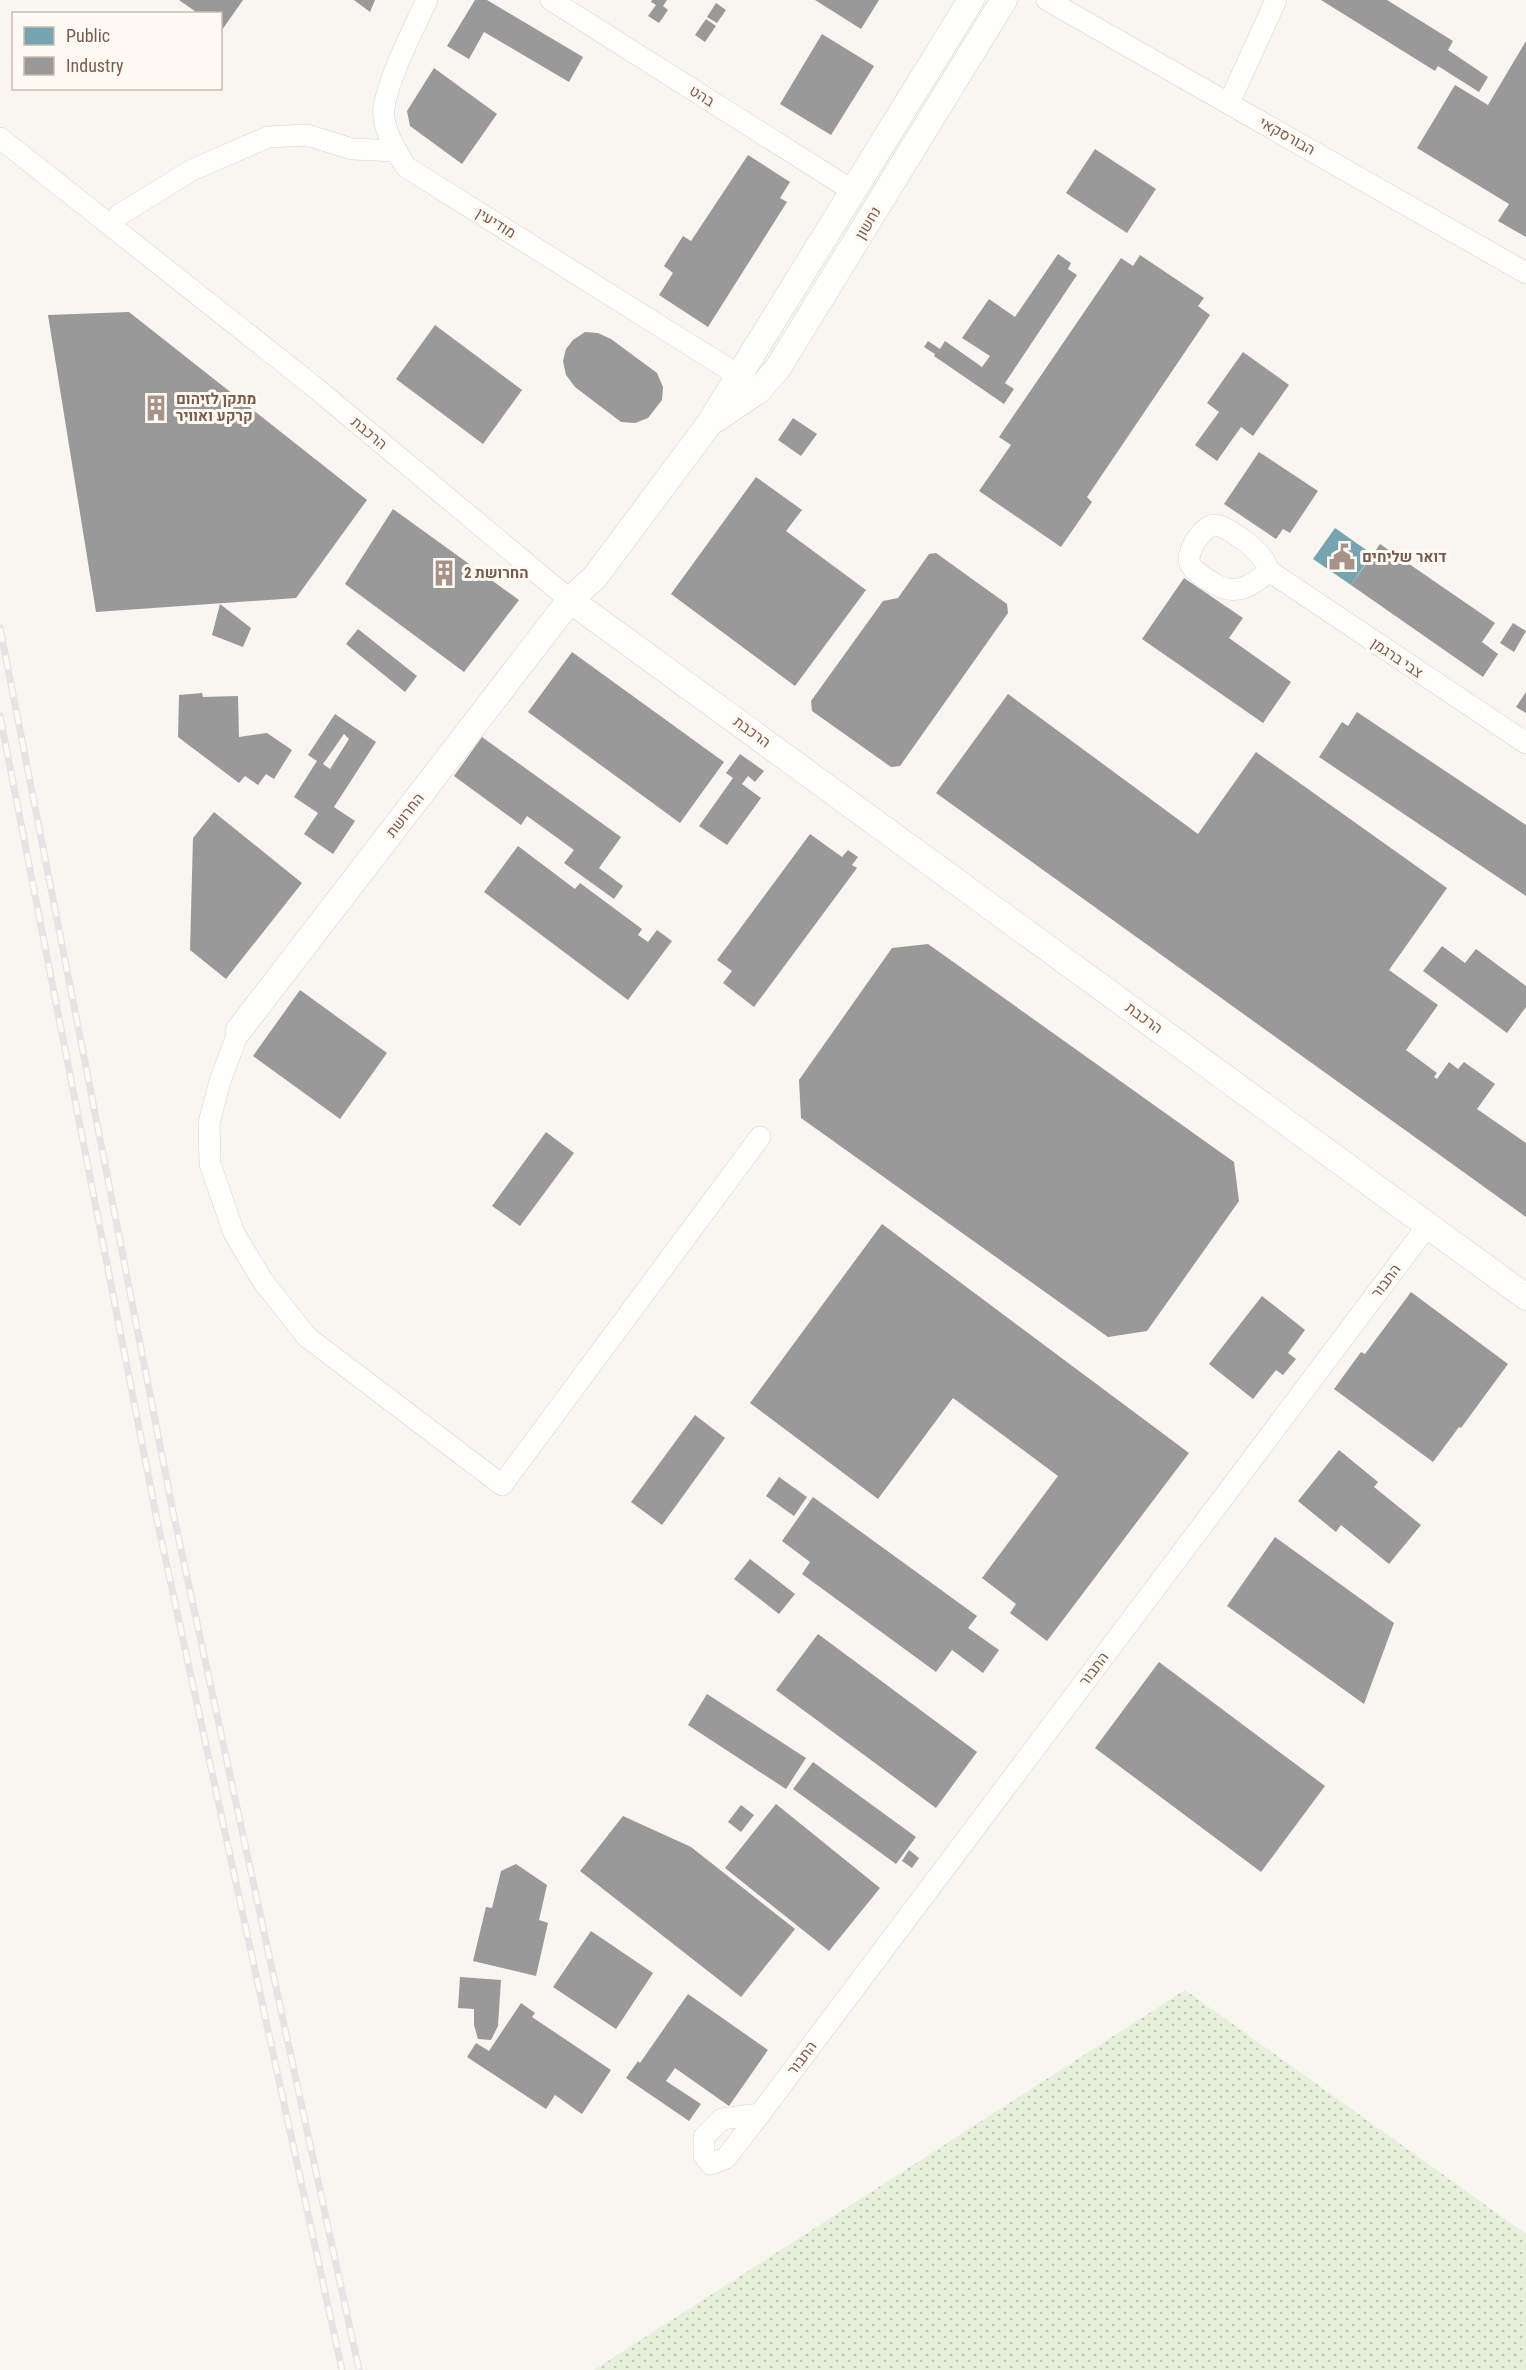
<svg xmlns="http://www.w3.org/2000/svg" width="1526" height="2370" viewBox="0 0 1526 2370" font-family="'Roboto Condensed',Heebo,sans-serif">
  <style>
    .grass { fill: url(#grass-dots) }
    .public { fill: #76a5af }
    .industry { fill: #999; fill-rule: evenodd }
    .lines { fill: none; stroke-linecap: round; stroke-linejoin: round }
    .minor-casing { stroke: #d7d1cb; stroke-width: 22 }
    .tertiary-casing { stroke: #d7d1cb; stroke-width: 27 }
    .minor { stroke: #fefefd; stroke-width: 21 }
    .tertiary { stroke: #fefefd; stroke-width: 26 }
    .rail-casing { stroke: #e6e3e7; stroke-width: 7 }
    .rail { stroke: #fffaf3; stroke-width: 4.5; stroke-dasharray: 14; stroke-linecap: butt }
    .labels { text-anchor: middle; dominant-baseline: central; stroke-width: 6; stroke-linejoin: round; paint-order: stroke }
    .street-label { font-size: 15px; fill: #7a5c4d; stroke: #fffaf3 }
    .poi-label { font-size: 15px; font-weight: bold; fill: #7a5c4d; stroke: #fffaf3; text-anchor: start }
  </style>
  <defs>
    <pattern id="grass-dots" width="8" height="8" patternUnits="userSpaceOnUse" patternTransform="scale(1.5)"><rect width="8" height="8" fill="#e7f0db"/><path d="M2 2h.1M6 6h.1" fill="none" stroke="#c0c6b4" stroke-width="1.8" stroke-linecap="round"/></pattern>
  </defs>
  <rect width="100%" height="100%" fill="#f9f5f0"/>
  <path class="grass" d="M 1185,1990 L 1526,2234 L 1526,2370 L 594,2370 Z"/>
  <path class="public" d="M 1335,528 L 1372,554 L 1351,585 L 1313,559 Z"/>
  <g class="industry">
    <path d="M 179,0 L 243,0 L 222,30 L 220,14 L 199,14 Z"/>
    <path d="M 354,0 L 375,0 L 370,12 Z"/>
    <path d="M 475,0 L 487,0 L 583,57 L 569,82 L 484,32 L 469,59 L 447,46 Z"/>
    <path d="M 652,0 L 667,0 L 663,6 L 668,10 L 659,23 L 648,16 L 656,5 L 651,2 Z"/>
    <path d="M 815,0 L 879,0 L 861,29 Z"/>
    <path d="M 1321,0 L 1387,0 L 1453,41 L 1448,50 L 1488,77 L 1479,92 L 1438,66 L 1435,71 Z"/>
    <path d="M 716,3 L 726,10 L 717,23 L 707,17 Z"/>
    <path d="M 706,19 L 716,26 L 705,42 L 695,35 Z"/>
    <path d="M 822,34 L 874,66 L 831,135 L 780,104 Z"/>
    <path d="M 1526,41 L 1526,237 L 1498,221 L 1509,204 L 1417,148 L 1455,85 L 1488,105 Z"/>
    <path d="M 434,68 L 497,114 L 462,164 L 410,126 L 407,111 Z"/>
    <path d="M 1095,149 L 1156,189 L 1127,233 L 1066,193 Z"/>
    <path d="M 748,155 L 790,182 L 780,198 L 787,202 L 708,327 L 659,295 L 673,273 L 664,266 L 683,236 L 691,241 Z"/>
    <path d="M 1058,254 L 1071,263 L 1068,269 L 1077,275 L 1005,383 L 1014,389 L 1004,404 L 934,356 L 935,354 L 924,347 L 928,341 L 940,349 L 945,341 L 982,367 L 990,356 L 962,338 L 989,299 L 1015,317 Z"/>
    <path d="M 1140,255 L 1204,298 L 1198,306 L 1210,315 L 1087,497 L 1092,502 L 1061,547 L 979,491 L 1011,445 L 999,437 L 1121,258 L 1133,266 Z"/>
    <path d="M 129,312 L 367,500 L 296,598 L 96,612 L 48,315 Z"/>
    <path d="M 435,325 L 522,390 L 483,444 L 396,379 Z"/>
    <path d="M 585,332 L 598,333 L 611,339 L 657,373 L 663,387 L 662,400 L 648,418 L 635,423 L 621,422 L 575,387 L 566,375 L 563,361 L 566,349 L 573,340 Z"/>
    <path d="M 1243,352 L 1289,385 L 1253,436 L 1241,427 L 1217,461 L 1195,445 L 1219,412 L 1207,403 Z"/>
    <path d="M 793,418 L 817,434 L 801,456 L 778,440 Z"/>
    <path d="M 1259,452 L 1318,491 L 1290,533 L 1283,529 L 1276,539 L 1224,504 Z"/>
    <path d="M 756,477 L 802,510 L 786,531 L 866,590 L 795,686 L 671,594 Z"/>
    <path d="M 393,509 L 519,600 L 464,672 L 345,584 Z"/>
    <path d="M 1380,544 L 1495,623 L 1482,642 L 1498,654 L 1483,677 L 1351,585 Z"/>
    <path d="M 936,553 L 1007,604 L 1008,613 L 900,766 L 891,767 L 812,711 L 811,701 L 883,601 L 898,598 L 929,554 Z"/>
    <path d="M 1184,578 L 1243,618 L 1229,638 L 1291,682 L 1263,723 L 1142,639 Z"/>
    <path d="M 220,604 L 251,628 L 243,647 L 212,635 Z"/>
    <path d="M 1513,623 L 1526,631 L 1514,652 L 1500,643 Z"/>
    <path d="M 358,629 L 417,676 L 405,692 L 346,644 Z"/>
    <path d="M 572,652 L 724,762 L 680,823 L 528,712 Z"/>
    <path d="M 1526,692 L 1526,713 L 1516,707 Z"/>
    <path d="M 202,693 L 203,697 L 238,696 L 239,737 L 267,733 L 292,750 L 274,779 L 266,774 L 258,785 L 245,776 L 239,783 L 178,737 L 179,695 Z"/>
    <path d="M 1008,694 L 1198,834 L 1256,752 L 1447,888 L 1389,970 L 1438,1005 L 1406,1050 L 1437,1073 L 1434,1077 L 1437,1079 L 1449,1062 L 1458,1069 L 1464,1062 L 1495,1084 L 1477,1109 L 1526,1143 L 1526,1217 L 936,793 Z"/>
    <path d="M 1357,712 L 1526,825 L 1526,896 L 1319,757 L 1342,722 L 1348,726 Z"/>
    <path d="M 335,714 L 376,742 L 334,807 L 355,821 L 333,854 L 304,834 L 318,813 L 294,797 L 317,761 L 308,755 ZM 344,734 L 349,739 L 330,769 L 323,764 Z"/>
    <path d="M 482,737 L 621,837 L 599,868 L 623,886 L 614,899 L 564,863 L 574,850 L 527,816 L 521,825 L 454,776 Z"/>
    <path d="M 740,754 L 764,771 L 755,782 L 748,776 L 742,784 L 761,798 L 727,845 L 699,826 L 733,778 L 726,773 Z"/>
    <path d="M 214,812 L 302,883 L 226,979 L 190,950 L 193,838 Z"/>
    <path d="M 810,834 L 842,857 L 848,850 L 858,857 L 852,865 L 857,868 L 754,1007 L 723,983 L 732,971 L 717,960 Z"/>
    <path d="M 518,846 L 575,889 L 580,883 L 642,929 L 638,935 L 648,942 L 657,930 L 672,941 L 628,1000 L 484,892 Z"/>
    <path d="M 928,944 L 1234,1162 L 1239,1201 L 1147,1331 L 1108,1337 L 801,1118 L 799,1080 L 892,948 Z"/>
    <path d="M 1442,946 L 1465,963 L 1476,949 L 1526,986 L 1526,1007 L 1507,1033 L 1423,971 Z"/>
    <path d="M 300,990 L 387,1053 L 340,1119 L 253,1056 Z"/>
    <path d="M 546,1132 L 574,1153 L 520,1226 L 492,1206 Z"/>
    <path d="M 882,1224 L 1189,1453 L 1047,1641 L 1010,1613 L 1016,1604 L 982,1578 L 1058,1476 L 953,1398 L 878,1499 L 750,1403 Z"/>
    <path d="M 1411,1292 L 1508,1364 L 1461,1428 L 1459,1427 L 1433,1462 L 1334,1389 L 1361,1352 L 1365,1354 Z"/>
    <path d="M 1262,1296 L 1305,1330 L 1288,1353 L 1296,1359 L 1283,1375 L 1276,1370 L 1253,1399 L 1209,1364 Z"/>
    <path d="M 695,1415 L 725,1438 L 662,1525 L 631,1502 Z"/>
    <path d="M 1339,1450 L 1378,1482 L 1374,1487 L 1421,1525 L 1389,1564 L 1341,1525 L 1336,1532 L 1298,1501 Z"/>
    <path d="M 779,1477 L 807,1497 L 794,1516 L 766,1496 Z"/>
    <path d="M 813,1497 L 977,1616 L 968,1628 L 999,1650 L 983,1673 L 952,1650 L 936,1672 L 802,1574 L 810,1562 L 782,1541 Z"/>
    <path d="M 1275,1537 L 1394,1623 L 1364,1704 L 1227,1606 Z"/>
    <path d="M 750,1559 L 795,1594 L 779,1614 L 734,1579 Z"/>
    <path d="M 818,1634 L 977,1752 L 936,1808 L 776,1690 Z"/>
    <path d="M 1159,1662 L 1325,1786 L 1261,1872 L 1095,1748 Z"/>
    <path d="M 707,1694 L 806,1758 L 786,1789 L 688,1725 Z"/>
    <path d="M 813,1762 L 916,1837 L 896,1864 L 793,1789 Z"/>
    <path d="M 776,1804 L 880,1888 L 829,1951 L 725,1868 Z"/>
    <path d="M 741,1805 L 754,1815 L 741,1832 L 728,1822 Z"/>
    <path d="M 623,1816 L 691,1847 L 795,1929 L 741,1997 L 580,1871 Z"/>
    <path d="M 909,1850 L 919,1858 L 912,1868 L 902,1861 Z"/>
    <path d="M 516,1864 L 547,1885 L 539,1920 L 548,1923 L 536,1976 L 473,1961 L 486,1907 L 492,1908 L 501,1871 Z"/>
    <path d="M 591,1931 L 653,1973 L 616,2029 L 553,1987 Z"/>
    <path d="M 460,1977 L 501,1980 L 498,2026 L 491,2040 L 478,2039 L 474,2025 L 474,2009 L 458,2008 Z"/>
    <path d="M 688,1994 L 768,2050 L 729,2106 L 675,2068 L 666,2081 L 701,2104 L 689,2121 L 626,2078 L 638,2061 L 640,2063 Z"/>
    <path d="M 521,2003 L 535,2013 L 532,2017 L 611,2070 L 582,2114 L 555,2095 L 546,2109 L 467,2057 L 476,2043 L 489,2051 Z"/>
  </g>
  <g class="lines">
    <g class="minor-casing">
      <g id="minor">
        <path d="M 427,0 C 413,30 389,76 384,107 C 381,127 396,151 406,167 L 738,375"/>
        <path d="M 551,0 L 853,191"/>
        <path d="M 1047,0 L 1526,273"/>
        <path d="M 1229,103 L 1276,0"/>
        <path d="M 0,138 L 312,385 L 570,600"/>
        <path d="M 119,215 L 192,170 L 268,137 L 307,135 L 352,149 L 397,151"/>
        <path d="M 1269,571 C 1253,585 1236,597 1215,584 C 1207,579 1195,573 1190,564 C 1185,553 1202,526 1215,525 C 1226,525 1257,549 1263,559 C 1266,562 1267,567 1269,571 L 1526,743"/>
        <path d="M 239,1030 L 220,1081 L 209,1123 L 210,1164 L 234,1233 L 262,1280 L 307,1337 L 502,1485 L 760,1137"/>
        <path d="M 760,2114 L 722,2119 L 704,2137 L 704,2156 L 711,2164 L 726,2158 L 760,2114 L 1428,1225"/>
      </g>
    </g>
    <g class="tertiary-casing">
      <g id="tertiary">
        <path d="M 716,419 L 759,390 L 778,368 L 1004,0"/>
        <path d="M 570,600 L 1526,1297"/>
        <path d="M 239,1030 L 570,600 L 595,577 L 709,424 L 971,0"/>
      </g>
    </g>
    <use href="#minor" class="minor"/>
    <use href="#tertiary" class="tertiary"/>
    <g class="rail-casing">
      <g id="rail">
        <path d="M 0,628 L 174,1517 L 359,2370"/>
        <path d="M 0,716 L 157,1520 L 342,2370"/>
      </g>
    </g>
    <use href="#rail" class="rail"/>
  </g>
  <defs>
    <g id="building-bare" transform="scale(2.07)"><path d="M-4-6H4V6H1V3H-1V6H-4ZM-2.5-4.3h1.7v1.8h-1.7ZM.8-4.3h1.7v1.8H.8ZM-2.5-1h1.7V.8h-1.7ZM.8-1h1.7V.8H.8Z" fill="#a69286" stroke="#fffaf3" stroke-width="2.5" paint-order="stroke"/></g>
    <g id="civic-bare" transform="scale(2.07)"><path d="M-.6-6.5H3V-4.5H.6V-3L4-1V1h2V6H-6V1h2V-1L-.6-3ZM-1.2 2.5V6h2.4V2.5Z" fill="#a69286" stroke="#fffaf3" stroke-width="2.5" paint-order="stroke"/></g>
  </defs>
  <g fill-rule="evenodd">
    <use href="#building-bare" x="156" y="408"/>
    <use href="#civic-bare" x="1342" y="557"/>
    <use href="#building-bare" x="444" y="573"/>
  </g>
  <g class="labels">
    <g class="street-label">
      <text transform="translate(702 96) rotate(32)">בהט</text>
      <text transform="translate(1287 136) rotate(29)">הבורסקאי</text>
      <text transform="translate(496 223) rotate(32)">מודיעין</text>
      <text transform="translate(868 223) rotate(-59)">נחשון</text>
      <text transform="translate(369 433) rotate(40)">הרכבת</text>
      <text transform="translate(1397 658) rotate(34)">צבי ברגמן</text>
      <text transform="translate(752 732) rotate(36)">הרכבת</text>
      <text transform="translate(405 815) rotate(-52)">החרושת</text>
      <text transform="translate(1144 1018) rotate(36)">הרכבת</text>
      <text transform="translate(1386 1281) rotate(-53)">התבור</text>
      <text transform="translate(1094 1669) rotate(-53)">התבור</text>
      <text transform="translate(802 2058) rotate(-53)">התבור</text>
    </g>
    <g class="poi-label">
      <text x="176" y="399">מתקן לזיהום<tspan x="176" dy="17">קרקע ואוויר</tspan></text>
      <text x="1362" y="557">דואר שליחים</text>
      <text x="464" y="573">החרושת 2</text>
    </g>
  </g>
  <rect x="12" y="12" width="210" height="78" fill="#fffaf3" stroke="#cabbb1" stroke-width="1.5"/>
  <rect x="24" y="27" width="30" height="18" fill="#76a5af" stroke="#cabbb1" stroke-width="1.5"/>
  <text x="66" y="42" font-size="18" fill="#7a5c4d">Public</text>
  <rect x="24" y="57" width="30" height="18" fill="#999999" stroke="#cabbb1" stroke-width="1.5"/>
  <text x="66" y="72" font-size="18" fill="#7a5c4d">Industry</text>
</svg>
